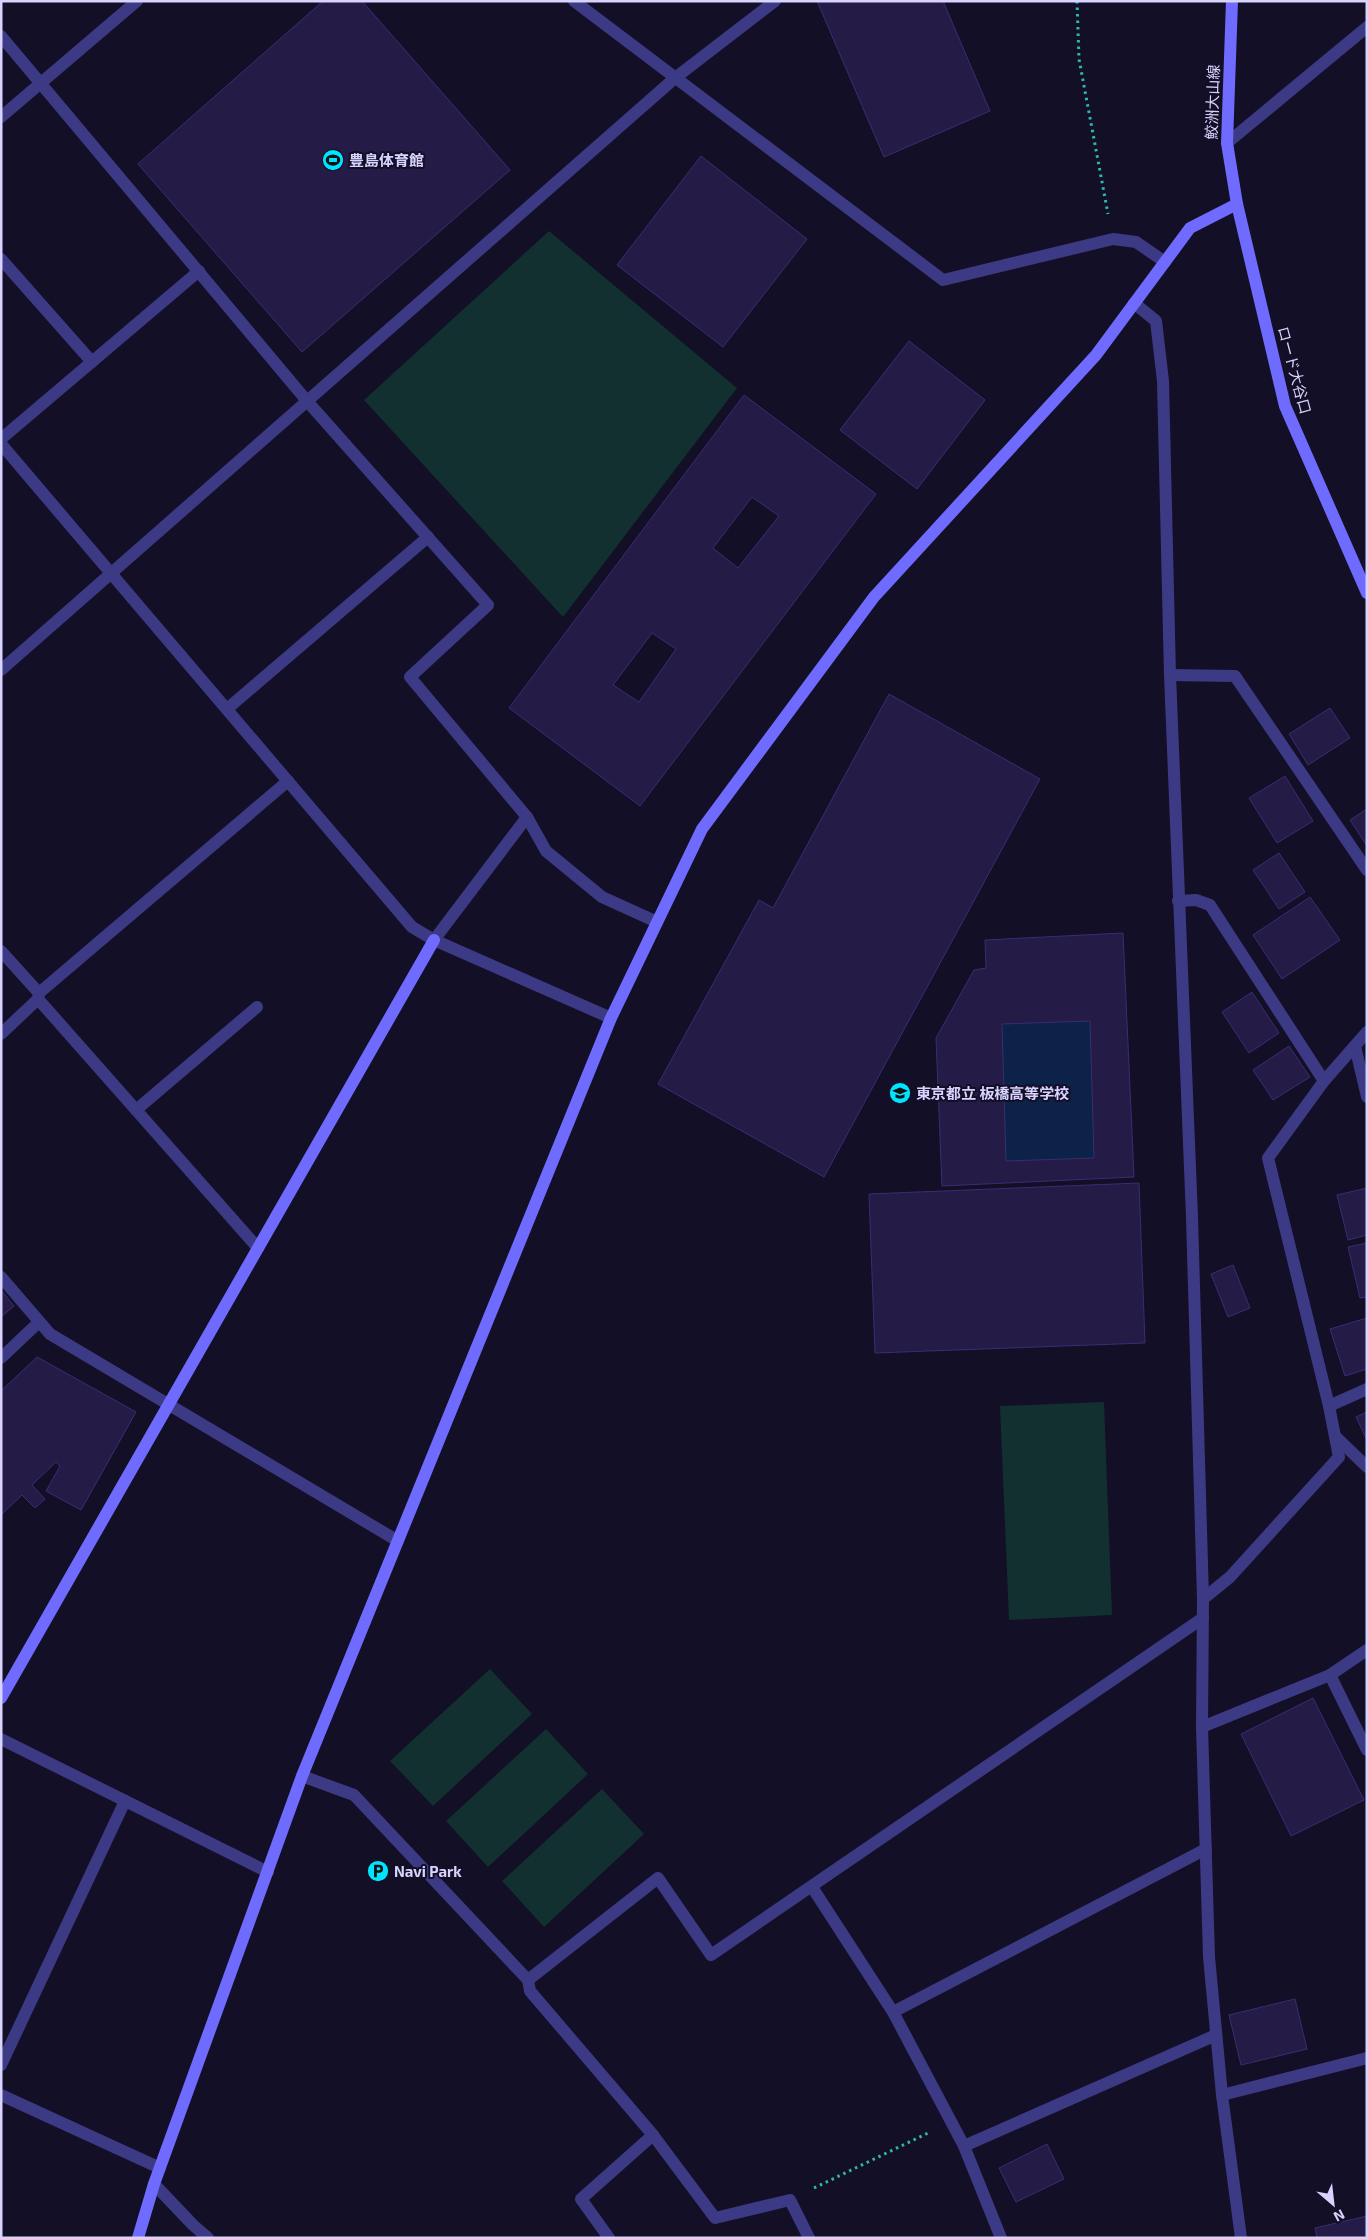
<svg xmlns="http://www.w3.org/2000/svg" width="1368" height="2239" viewBox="0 0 1368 2239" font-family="'Exo 2','Noto Sans JP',sans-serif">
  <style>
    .green { fill: #12302f }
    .water { fill: #0c2248 }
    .building { fill: #241b47; stroke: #3b2d73; fill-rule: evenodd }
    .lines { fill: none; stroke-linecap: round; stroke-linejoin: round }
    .path { stroke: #2fb8b0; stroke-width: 3; stroke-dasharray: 2.5 4; stroke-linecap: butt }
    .lane { stroke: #3d3a85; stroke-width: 12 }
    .street { stroke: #3d3a85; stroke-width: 12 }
    .secondary { stroke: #6f6bff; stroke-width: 12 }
    .labels { text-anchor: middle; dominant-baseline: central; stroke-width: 4; stroke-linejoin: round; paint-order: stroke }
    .street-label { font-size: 15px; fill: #d9d4ff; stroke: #130f26 }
    .poi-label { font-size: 15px; font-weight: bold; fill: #d9d4ff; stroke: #130f26; text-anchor: start }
  </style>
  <rect width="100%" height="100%" fill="#130f26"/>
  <g class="green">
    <path d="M 549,231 L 737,388 L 563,617 L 364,400 Z"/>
    <path d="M 1104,1402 L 1112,1615 L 1009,1620 L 1000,1406 Z"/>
    <path d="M 490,1669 L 532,1714 L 433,1806 L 390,1761 Z"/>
    <path d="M 546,1729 L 588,1774 L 488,1867 L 446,1821 Z"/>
    <path d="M 602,1789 L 644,1834 L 544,1927 L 502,1881 Z"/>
  </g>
  <path class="water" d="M 1090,1021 L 1094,1158 L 1006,1161 L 1002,1024 Z"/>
  <g class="building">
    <path d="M 323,1 L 362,1 L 510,170 L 302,352 L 138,164 Z"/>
    <path d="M 817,1 L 943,1 L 990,111 L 884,157 Z"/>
    <path d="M 701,156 L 807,239 L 723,347 L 617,265 Z"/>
    <path d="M 909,341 L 985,400 L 917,489 L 840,430 Z"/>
    <path d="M 744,395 L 876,494 L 640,806 L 509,708 ZM 752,497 L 779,516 L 738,568 L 713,548 ZM 652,633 L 676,649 L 639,702 L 613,685 Z"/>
    <path d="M 889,694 L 1040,779 L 824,1177 L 658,1084 L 759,900 L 773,908 Z"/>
    <path d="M 1330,708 L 1350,738 L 1308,765 L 1289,734 Z"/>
    <path d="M 1285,776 L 1313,821 L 1277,843 L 1249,798 Z"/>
    <path d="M 1367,809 L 1367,846 L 1350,820 Z"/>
    <path d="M 1279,853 L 1305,892 L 1279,909 L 1253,870 Z"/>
    <path d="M 1310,897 L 1340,940 L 1282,979 L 1253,935 Z"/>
    <path d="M 1123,933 L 1134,1177 L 942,1186 L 936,1038 L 974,970 L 986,968 L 985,940 ZM 1090,1021 L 1094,1158 L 1006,1161 L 1002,1024 Z"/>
    <path d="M 1252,992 L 1279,1033 L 1249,1053 L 1222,1012 Z"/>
    <path d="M 1289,1046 L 1310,1077 L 1273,1100 L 1253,1070 Z"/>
    <path d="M 1139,1183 L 1145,1343 L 875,1353 L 869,1194 Z"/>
    <path d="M 1367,1188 L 1367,1235 L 1348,1240 L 1337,1195 Z"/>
    <path d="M 1367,1243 L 1367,1297 L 1360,1298 L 1348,1247 Z"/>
    <path d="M 1233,1265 L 1250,1308 L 1228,1317 L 1211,1274 Z"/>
    <path d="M 1,1290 L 14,1306 L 1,1317 Z"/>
    <path d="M 1367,1318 L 1367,1369 L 1345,1376 L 1330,1329 Z"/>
    <path d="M 37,1357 L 136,1412 L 81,1510 L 46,1491 L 60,1466 L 56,1462 L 32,1485 L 45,1499 L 35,1508 L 22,1495 L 1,1515 L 1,1391 Z"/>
    <path d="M 1367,1412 L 1367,1440 L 1356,1417 Z"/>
    <path d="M 1313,1698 L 1364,1800 L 1291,1836 L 1241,1734 Z"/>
    <path d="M 1295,1999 L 1307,2049 L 1241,2065 L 1229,2015 Z"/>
    <path d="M 1047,2144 L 1064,2179 L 1016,2202 L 999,2168 Z"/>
    <path d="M 1367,2216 L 1367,2238 L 1317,2238 L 1315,2228 Z"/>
  </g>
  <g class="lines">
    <g class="path">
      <path d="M 1077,1 L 1079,59 L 1108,214"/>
      <path d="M 814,2188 L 928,2133"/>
    </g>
    <g class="lane">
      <path d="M 1,259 L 92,362"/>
      <path d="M 1,439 L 199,271"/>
      <path d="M 1170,675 L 1235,676 L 1367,870"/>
      <path d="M 227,709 L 428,537"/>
      <path d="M 1178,901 L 1196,900 L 1210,905 L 1324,1081"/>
      <path d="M 1355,1046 L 1367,1097"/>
      <path d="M 136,1110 L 257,1007"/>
      <path d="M 1329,1406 L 1367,1389"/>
      <path d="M 1335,1436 L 1367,1467"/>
      <path d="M 1203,1599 L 1230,1577 L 1339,1457 L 1329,1406 L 1268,1158 L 1324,1081 L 1367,1032"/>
      <path d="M 1330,1675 L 1367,1750"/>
      <path d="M 302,1776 L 354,1795 L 528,1980 L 530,1991 L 653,2135 L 715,2218 L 790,2200 L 809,2238"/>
      <path d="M 812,1887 L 893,2012 L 964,2146 L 1001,2238"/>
      <path d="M 528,1980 L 658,1878 L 711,1955 L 1203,1618"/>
      <path d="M 893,2012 L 1206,1849"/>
      <path d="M 1,2065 L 125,1801"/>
      <path d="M 1222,2095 L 1367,2058"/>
      <path d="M 964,2146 L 1216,2035"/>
      <path d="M 609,2238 L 581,2199 L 653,2135"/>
    </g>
    <g class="street">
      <path d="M 574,1 L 943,280 L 1113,239 L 1136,242 L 1165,262"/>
      <path d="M 1,36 L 307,401 L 488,605 L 410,677 L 527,817 L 546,851 L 602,897 L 657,922"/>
      <path d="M 1,117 L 137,1"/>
      <path d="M 1227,143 L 1367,27"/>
      <path d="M 1134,303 L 1156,321 L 1163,381 L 1170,675 L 1192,1217 L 1203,1599 L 1202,1727 L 1209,1957 L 1222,2095 L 1241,2238"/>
      <path d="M 1,444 L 412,927 L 434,940 L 611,1018"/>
      <path d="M 1,670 L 675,78 L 775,1"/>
      <path d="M 434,940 L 527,817"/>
      <path d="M 1,951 L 39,993"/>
      <path d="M 38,999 L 258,1248"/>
      <path d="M 1,1034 L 38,999 L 39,993 L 288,781"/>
      <path d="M 1,1277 L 50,1334 L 398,1541"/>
      <path d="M 1,1358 L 39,1322"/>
      <path d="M 1202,1727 L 1330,1675 L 1367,1650"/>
      <path d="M 1,1739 L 268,1872"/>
      <path d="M 1,2095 L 160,2168"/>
      <path d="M 154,2184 L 193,2225 L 208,2238"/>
    </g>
    <g class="secondary">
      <path d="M 1232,1 L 1227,143 L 1237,204 L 1285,406 L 1367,593"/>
      <path d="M 1,1698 L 434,940"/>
      <path d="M 138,2238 L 154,2184 L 302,1776 L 611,1018 L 702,829 L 874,597 L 1096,355 L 1190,228 L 1237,204"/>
    </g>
  </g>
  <defs>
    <g id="stadium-disc" transform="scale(1.125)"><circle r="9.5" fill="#00e5ff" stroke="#130f26"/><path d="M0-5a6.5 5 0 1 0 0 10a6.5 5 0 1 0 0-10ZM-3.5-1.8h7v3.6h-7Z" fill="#111"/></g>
    <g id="school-disc" transform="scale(1.125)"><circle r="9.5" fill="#00e5ff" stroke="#130f26"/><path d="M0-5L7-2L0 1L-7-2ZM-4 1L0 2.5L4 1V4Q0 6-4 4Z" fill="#111"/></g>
    <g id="parking-disc" transform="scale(1.125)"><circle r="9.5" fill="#00e5ff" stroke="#130f26"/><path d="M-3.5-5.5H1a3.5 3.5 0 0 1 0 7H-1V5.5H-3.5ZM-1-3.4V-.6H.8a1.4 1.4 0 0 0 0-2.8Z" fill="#111"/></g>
  </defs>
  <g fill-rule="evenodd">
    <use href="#stadium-disc" x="333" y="160"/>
    <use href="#school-disc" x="900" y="1093"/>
    <use href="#parking-disc" x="378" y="1871"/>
  </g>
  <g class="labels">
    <g class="street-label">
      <text transform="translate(1212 102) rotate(-88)">鮫洲大山線</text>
      <text transform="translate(1295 370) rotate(75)">ロード大谷口</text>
    </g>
    <g class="poi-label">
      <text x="349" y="160">豊島体育館</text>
      <text x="916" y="1093">東京都立 板橋高等学校</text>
      <text x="394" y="1871">Navi Park</text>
    </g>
  </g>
  <rect width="1368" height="2239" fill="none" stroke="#d9d4ff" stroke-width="5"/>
  <g transform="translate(1333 2204) rotate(152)" stroke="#130f26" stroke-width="4" paint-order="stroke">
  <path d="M0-4L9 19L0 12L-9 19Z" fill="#d9d4ff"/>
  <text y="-8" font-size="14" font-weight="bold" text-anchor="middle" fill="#d9d4ff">N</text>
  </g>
</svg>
